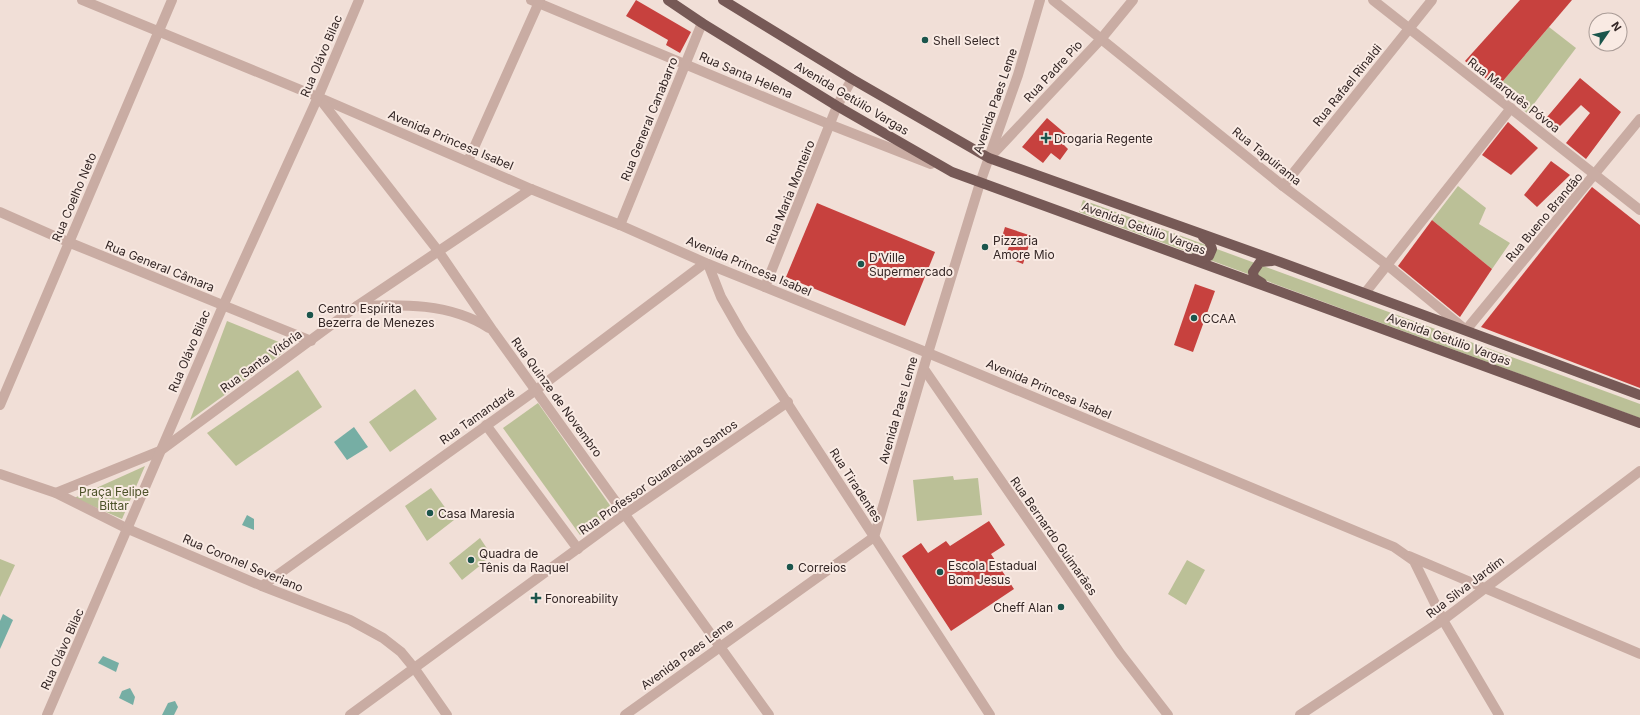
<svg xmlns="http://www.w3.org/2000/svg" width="1640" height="715" viewBox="0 0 1640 715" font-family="Inter,sans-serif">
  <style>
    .green { fill: #bbc097 }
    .water { fill: #76aea4 }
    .building { fill: #c7413e }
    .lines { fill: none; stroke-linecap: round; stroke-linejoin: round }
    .minor { stroke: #c9aca3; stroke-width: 10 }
    .major { stroke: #765956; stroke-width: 10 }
    .poi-dot { fill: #1b554c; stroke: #f9eae3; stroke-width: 1.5 }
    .labels { text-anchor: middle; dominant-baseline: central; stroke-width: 4; stroke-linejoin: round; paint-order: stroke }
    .poi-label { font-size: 12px; fill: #332625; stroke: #f9eae3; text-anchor: start }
    .street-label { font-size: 12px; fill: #332625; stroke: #f9eae3 }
    .park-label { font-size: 12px; fill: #4c5229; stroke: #f9eae3 }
  </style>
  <rect width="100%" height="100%" fill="#f1dfd7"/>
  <g class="green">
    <path d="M 1549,27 L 1576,48 L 1527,113 L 1497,88 Z"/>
    <path d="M 1458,186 L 1486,208 L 1479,224 L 1510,243 L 1492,269 L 1432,220 Z"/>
    <path d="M 1083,200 L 1640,404 L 1640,418 L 1079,212 Z"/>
    <path d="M 227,321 L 291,347 L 190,420 Z"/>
    <path d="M 298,370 L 322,407 L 236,466 L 207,433 Z"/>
    <path d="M 415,389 L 437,419 L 390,452 L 369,422 Z"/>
    <path d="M 538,403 L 614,511 L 580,535 L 503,428 Z"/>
    <path d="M 145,466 L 122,519 L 74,498 Z"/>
    <path d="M 953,476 L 954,480 L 978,478 L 982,515 L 917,521 L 913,480 Z"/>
    <path d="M 431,488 L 454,520 L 427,541 L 405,506 Z"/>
    <path d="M 480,538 L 492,556 L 462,580 L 449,563 Z"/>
    <path d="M 0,559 L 15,565 L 0,597 Z"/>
    <path d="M 1187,560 L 1205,570 L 1186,605 L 1168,594 Z"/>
  </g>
  <g class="water">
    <path d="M 354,427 L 368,447 L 347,460 L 334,442 Z"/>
    <path d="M 247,515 L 254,519 L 254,530 L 242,525 Z"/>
    <path d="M 3,614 L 13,620 L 0,649 L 0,621 Z"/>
    <path d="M 103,656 L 119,663 L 116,672 L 98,663 Z"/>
    <path d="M 130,688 L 135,697 L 133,705 L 119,698 L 122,691 Z"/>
    <path d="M 175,701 L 178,707 L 174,715 L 162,715 L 168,703 Z"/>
  </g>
  <g class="building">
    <path d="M 636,0 L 691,32 L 680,53 L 666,45 L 668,40 L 626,16 Z"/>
    <path d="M 1520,0 L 1572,0 L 1497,88 L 1465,61 Z"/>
    <path d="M 1580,78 L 1621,112 L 1586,159 L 1566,143 L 1590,113 L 1581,105 L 1554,132 L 1542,123 Z"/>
    <path d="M 1047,118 L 1067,135 L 1061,142 L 1068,149 L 1060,160 L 1051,153 L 1043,163 L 1022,147 Z"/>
    <path d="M 1508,122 L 1538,148 L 1511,175 L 1482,155 Z"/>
    <path d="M 1551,161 L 1570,175 L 1537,207 L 1524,195 Z"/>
    <path d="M 1592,187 L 1640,225 L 1640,388 L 1481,327 Z"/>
    <path d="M 817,203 L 935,252 L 905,326 L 786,277 Z"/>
    <path d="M 1432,220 L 1492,269 L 1460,317 L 1398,266 Z"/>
    <path d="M 1005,227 L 1032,236 L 1023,264 L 1005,257 L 1010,244 L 1001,240 Z"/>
    <path d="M 1195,284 L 1215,291 L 1193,352 L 1174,345 Z"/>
    <path d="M 989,521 L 1005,545 L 991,554 L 1014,589 L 951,631 L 902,556 L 921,543 L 928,553 L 946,541 L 950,546 Z"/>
  </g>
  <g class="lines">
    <g class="minor">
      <path d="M 82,0 L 318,97 L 531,189 L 620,225 L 708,264 L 928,353 L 1394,547 L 1414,561 L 1443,620 L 1499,715"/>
      <path d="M 531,0 L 831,125 L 931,164"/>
      <path d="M 1053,0 L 1283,186 L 1387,265 L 1466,330 L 1640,119"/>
      <path d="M 1373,0 L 1640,210"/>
      <path d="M 319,98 L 439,252 L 493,331 L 769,715"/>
      <path d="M 992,155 L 1101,39 L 1133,0"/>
      <path d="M 468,161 L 540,0"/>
      <path d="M 1283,186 L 1432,0"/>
      <path d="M 0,212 L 68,242 L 311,341"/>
      <path d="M 620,225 L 702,23"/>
      <path d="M 708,264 L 721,297 L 741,332 L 990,715"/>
      <path d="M 765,287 L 837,106 L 852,79"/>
      <path d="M 1365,293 L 1511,108"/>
      <path d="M 357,306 C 402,304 450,303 489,328"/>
      <path d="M 924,369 L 1120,653 L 1168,715"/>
      <path d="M 0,405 L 172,0"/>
      <path d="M 486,425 L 578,549"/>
      <path d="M 0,474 L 56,493 L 128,529 L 262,586 L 350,620 L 383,638 L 401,652 L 415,669 L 447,715"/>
      <path d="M 56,493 L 160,451 L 357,306 L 531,189"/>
      <path d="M 1409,556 L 1640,654"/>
      <path d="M 262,586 L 536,390 L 705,263"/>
      <path d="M 47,715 L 223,306 L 318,97 L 359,0"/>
      <path d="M 350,715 L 625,514 L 788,402"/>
      <path d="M 625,715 L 874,537 L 928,353 L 980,183 L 1018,75 L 1040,0"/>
      <path d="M 1300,715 L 1443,620 L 1640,471"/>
    </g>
    <g class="major">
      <path d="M 668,0 L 702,23 L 837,106 L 952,172 L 1640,423"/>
      <path d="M 723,0 L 852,79 L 989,158 L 1280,262 L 1640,395"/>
      <path d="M 1194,258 L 1200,259 L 1209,256 L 1212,249 L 1209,241 L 1203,237"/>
      <path d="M 1262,283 L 1254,278 L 1253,272 L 1260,262 L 1272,261"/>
    </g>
  </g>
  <g class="poi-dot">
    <circle cx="925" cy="40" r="4"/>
    <path d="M1044 132h4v4h4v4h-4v4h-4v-4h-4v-4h4z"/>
    <circle cx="985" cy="247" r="4"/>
    <circle cx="861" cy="264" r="4"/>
    <circle cx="310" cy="315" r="4"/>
    <circle cx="1194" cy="318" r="4"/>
    <circle cx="430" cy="513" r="4"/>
    <circle cx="471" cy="560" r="4"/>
    <circle cx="790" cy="567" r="4"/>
    <circle cx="940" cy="572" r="4"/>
    <path d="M534 592h4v4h4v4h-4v4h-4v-4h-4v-4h4z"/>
    <circle cx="1061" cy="607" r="4"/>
  </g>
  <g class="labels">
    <g class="poi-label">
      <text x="933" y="40">Shell Select</text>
      <text x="1054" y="138">Drogaria Regente</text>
      <text x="993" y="240">Pizzaria<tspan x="993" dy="14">Amore Mio</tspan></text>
      <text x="869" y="257">D’Ville<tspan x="869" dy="14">Supermercado</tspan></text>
      <text x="318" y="308">Centro Espírita<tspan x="318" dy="14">Bezerra de Menezes</tspan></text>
      <text x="1202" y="318">CCAA</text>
      <text x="438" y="513">Casa Maresia</text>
      <text x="479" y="553">Quadra de<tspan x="479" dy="14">Tênis da Raquel</tspan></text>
      <text x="948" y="565">Escola Estadual<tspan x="948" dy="14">Bom Jesus</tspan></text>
      <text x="798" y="567">Correios</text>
      <text x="545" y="598">Fonoreability</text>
      <text x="1053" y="607" text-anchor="end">Cheff Alan</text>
    </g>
    <g class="street-label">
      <text transform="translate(321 56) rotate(-67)">Rua Olávo Bilac</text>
      <text transform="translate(1053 71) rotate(-47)">Rua Padre Pio</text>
      <text transform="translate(746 75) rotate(23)">Rua Santa Helena</text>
      <text transform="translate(1347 85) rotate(-51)">Rua Rafael Rinaldi</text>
      <text transform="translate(1514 95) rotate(38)">Rua Marquês Póvoa</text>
      <text transform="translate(852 98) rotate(31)">Avenida Getúlio Vargas</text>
      <text transform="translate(995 101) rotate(-71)">Avenida Paes Leme</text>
      <text transform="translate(649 119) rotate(-68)">Rua General Canabarro</text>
      <text transform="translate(451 140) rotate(23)">Avenida Princesa Isabel</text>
      <text transform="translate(1267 156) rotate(39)">Rua Tapuirama</text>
      <text transform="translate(790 192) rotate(-68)">Rua Maria Monteiro</text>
      <text transform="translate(74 197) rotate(-67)">Rua Coelho Neto</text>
      <text transform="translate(1544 217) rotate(-50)">Rua Bueno Brandão</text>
      <text transform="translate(1144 228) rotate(20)">Avenida Getúlio Vargas</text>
      <text transform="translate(160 266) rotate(22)">Rua General Câmara</text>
      <text transform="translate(749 266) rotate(23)">Avenida Princesa Isabel</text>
      <text transform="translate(1449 339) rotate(20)">Avenida Getúlio Vargas</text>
      <text transform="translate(189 351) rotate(-67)">Rua Olávo Bilac</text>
      <text transform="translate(261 361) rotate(-36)">Rua Santa Vitória</text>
      <text transform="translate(1049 389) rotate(23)">Avenida Princesa Isabel</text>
      <text transform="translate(557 397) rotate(54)">Rua Quinze de Novembro</text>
      <text transform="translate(898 410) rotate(-74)">Avenida Paes Leme</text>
      <text transform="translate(477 416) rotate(-35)">Rua Tamandaré</text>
      <text transform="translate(658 477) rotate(-35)">Rua Professor Guaraciaba Santos</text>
      <text transform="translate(856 485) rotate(57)">Rua Tiradentes</text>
      <text transform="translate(1054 536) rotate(55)">Rua Bernardo Guimarães</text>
      <text transform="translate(243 563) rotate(23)">Rua Coronel Severiano</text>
      <text transform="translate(1465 587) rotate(-37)">Rua Silva Jardim</text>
      <text transform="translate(62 649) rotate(-66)">Rua Olávo Bilac</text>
      <text transform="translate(687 654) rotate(-36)">Avenida Paes Leme</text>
    </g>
    <g class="park-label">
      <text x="114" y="491">Praça Felipe<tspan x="114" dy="14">Bittar</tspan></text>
    </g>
  </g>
  <g transform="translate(1608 32) rotate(56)"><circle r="19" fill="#f9eae3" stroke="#aa9c97"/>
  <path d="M0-3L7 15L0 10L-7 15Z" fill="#1b554c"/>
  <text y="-6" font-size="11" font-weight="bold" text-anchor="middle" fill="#332625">N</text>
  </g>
</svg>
